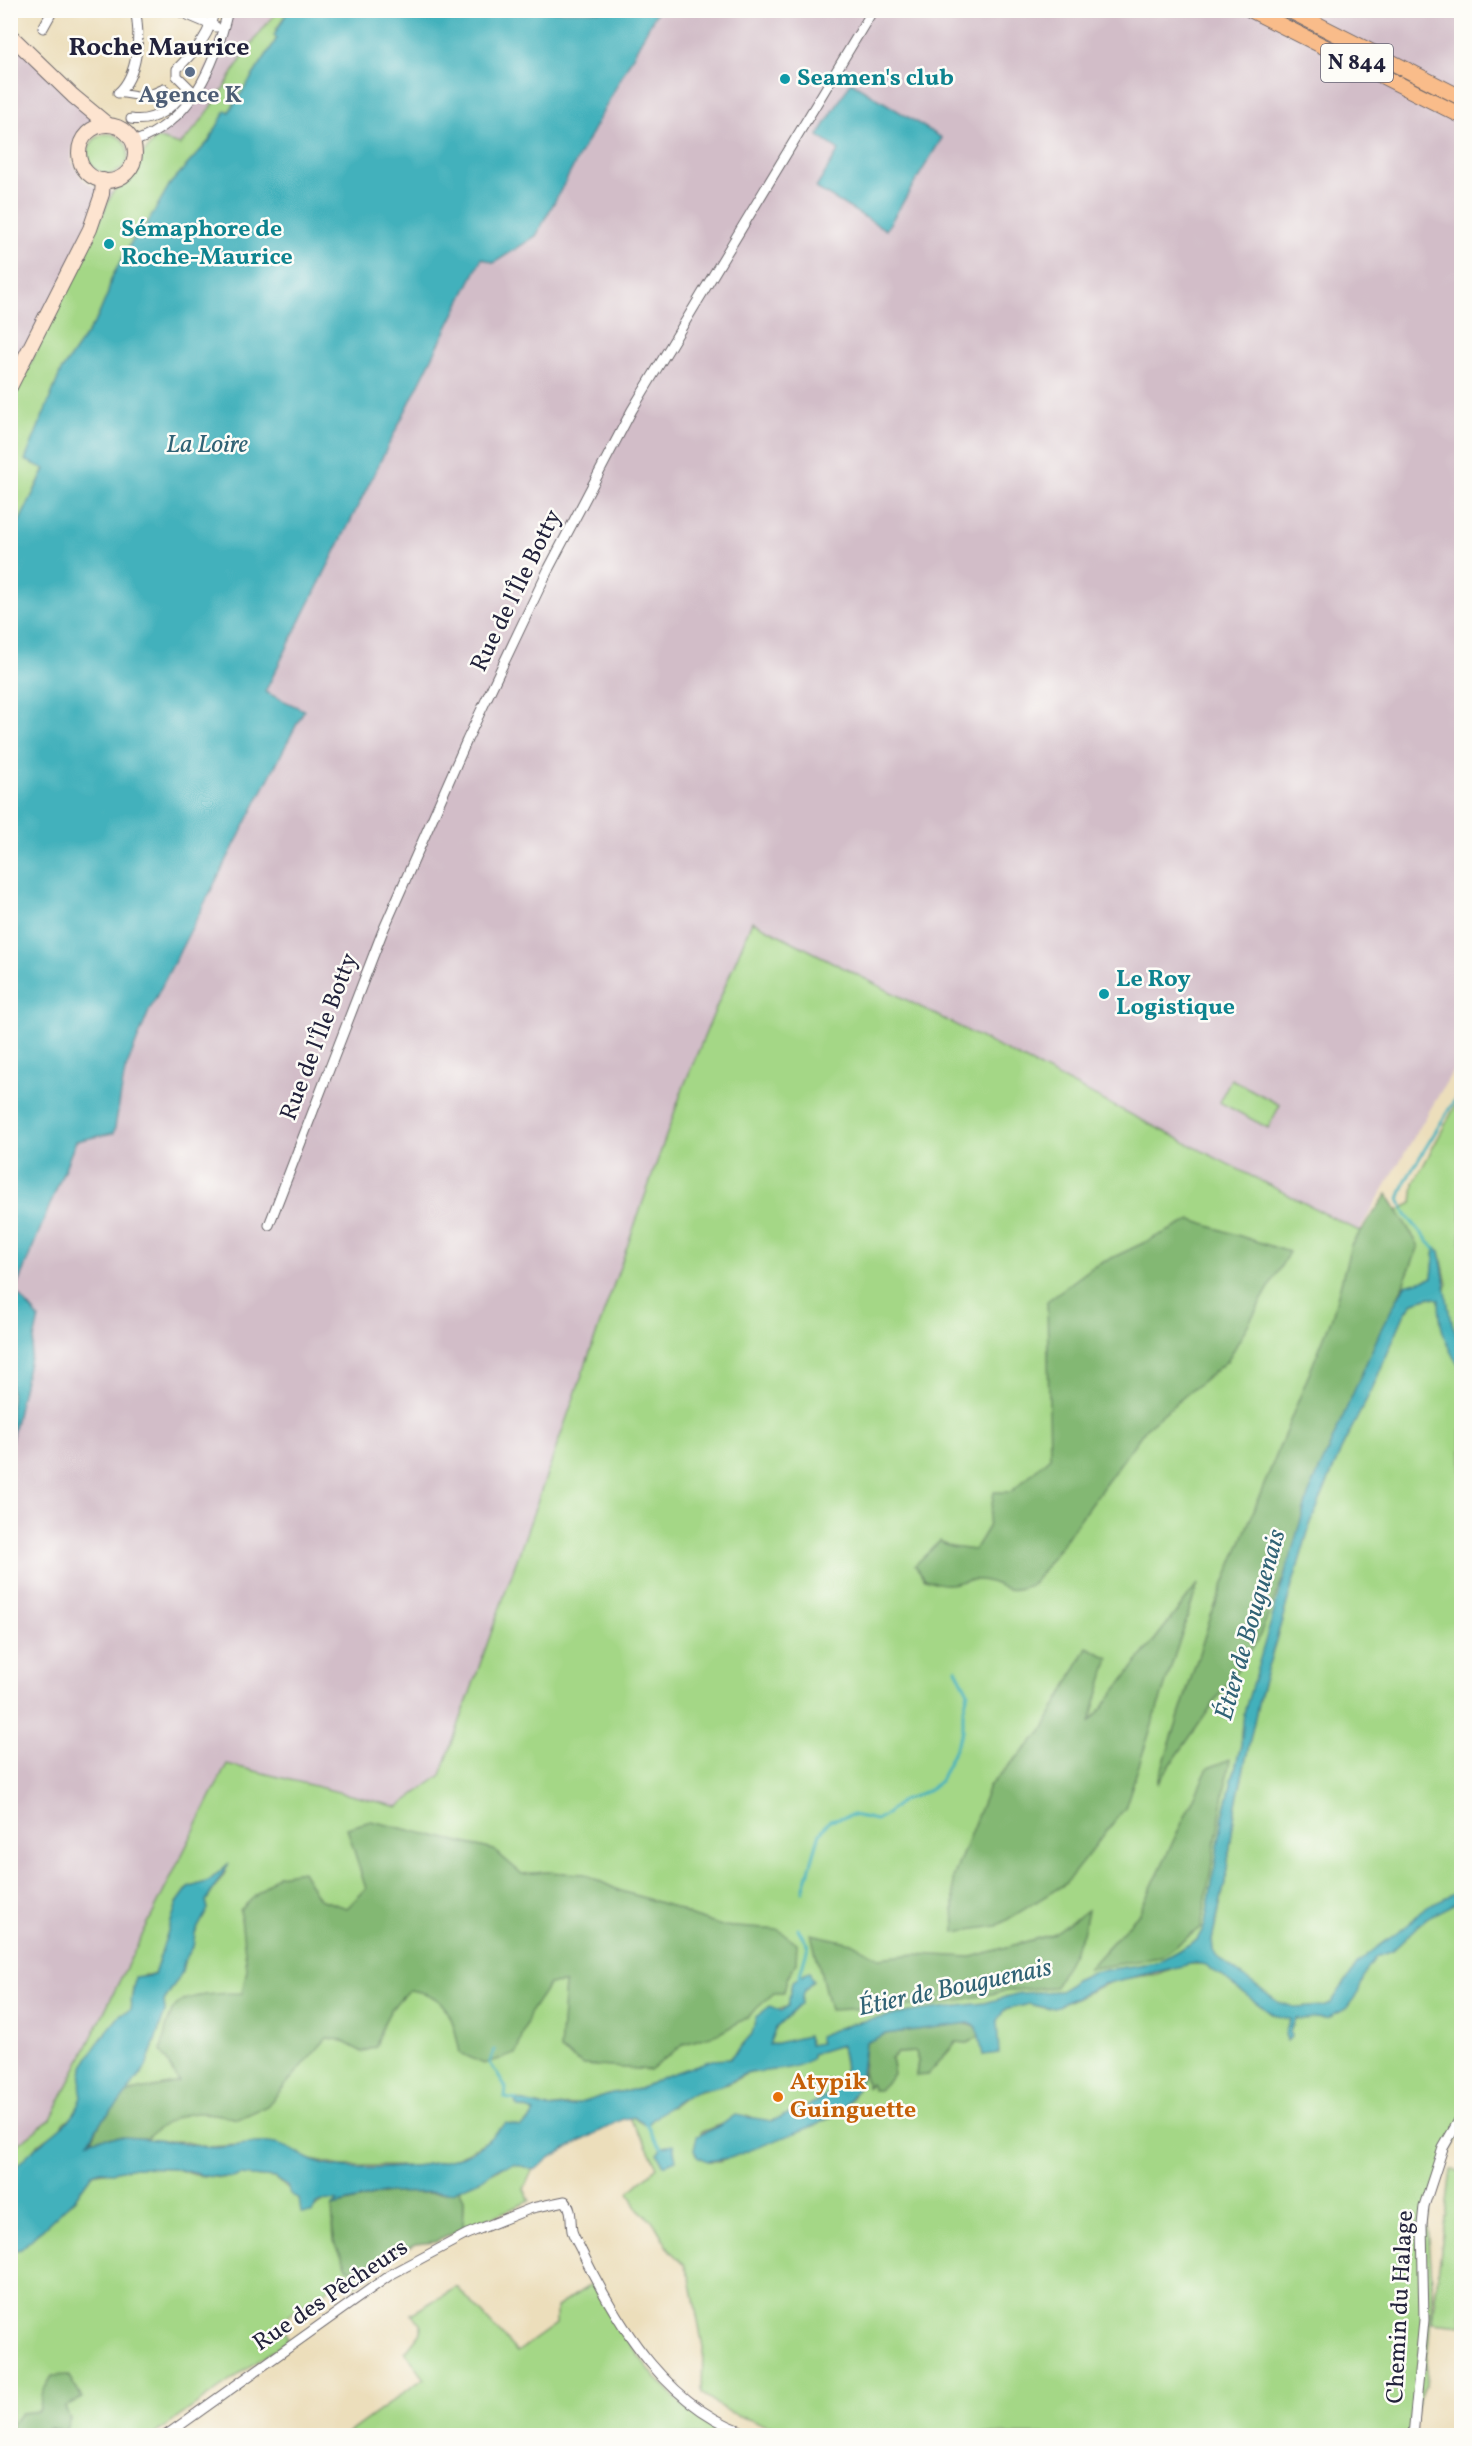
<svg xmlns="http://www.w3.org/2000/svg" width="1472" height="2446" viewBox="0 0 1472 2446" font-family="Vollkorn,serif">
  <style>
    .industrial { fill: #d2bdc8 }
    .green { fill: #a4d786; stroke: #637c60; stroke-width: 1.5 }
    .forest { fill: #83b873; stroke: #526d57; stroke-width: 1.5 }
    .water { fill: #42b1bc; stroke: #326a7c; stroke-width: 1.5 }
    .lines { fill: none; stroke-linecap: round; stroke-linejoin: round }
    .stream { stroke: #42b1bc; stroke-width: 3 }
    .pedestrian-casing { stroke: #696468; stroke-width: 9 }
    .minor-casing { stroke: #696468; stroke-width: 11 }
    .secondary-casing { stroke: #696468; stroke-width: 16 }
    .trunk-casing { stroke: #696468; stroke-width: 17 }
    .pedestrian { stroke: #fff; stroke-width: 7 }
    .minor { stroke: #fff; stroke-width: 9 }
    .secondary { stroke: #fde4d0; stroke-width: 14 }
    .trunk { stroke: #f9bc8a; stroke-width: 15 }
    .service-dot { fill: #5c6f8a; stroke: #fdfcf7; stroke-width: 2 }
    .culture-dot { fill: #0f9aa8; stroke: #fdfcf7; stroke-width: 2 }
    .food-dot { fill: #e8710a; stroke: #fdfcf7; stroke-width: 2 }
    .labels { text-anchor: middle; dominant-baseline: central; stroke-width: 5; stroke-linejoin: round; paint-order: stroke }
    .shield { fill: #fdfcf7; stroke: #646373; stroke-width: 1.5 }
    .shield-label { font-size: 22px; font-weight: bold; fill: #22223b }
    .culture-label { font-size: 24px; font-weight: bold; fill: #0d838f; stroke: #fdfcf7; text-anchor: start }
    .service-label { font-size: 24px; font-weight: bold; fill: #4e5e75; stroke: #fdfcf7 }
    .street-label { font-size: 24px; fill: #22223b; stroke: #fdfcf7 }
    .food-label { font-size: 24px; font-weight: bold; fill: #c56008; stroke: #fdfcf7; text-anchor: start }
    .neighbourhood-label { font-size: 26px; font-weight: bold; fill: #22223b; stroke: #fdfcf7 }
    .water-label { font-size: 26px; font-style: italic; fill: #306275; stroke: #fdfcf7 }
  </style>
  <rect width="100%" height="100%" fill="#fdfcf7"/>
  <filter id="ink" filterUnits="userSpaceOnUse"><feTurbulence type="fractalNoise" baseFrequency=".0167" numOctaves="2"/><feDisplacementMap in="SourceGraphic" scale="12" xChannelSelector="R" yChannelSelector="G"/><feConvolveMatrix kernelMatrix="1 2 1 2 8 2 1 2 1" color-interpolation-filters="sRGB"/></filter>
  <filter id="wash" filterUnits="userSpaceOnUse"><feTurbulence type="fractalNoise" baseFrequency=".008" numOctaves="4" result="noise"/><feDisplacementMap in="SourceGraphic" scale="24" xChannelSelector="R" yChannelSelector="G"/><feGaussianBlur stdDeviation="1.35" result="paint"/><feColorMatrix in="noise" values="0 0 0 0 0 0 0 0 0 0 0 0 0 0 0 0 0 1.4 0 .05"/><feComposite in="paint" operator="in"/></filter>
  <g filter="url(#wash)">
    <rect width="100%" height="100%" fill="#ecdebb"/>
    <g class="industrial">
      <path d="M 228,11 L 278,11 L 239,63 L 223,94 L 195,131 L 180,145 L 149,136 L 192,104 Z"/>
      <path d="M 657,11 L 1461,11 L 1461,1057 L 1359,1231 L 752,921 L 683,1088 L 441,1775 L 398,1807 L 227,1765 L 51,2119 L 11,2149 L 10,1442 L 39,1318 L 15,1291 L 76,1141 L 114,1133 L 125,1071 L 149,1011 L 304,710 L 265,693 L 482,257 L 536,236 Z"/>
      <path d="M 11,33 L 26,38 L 104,118 L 85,126 L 77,135 L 73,147 L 72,161 L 82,178 L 91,185 L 113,192 L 11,406 Z"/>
    </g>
    <g class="green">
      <path d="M 278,11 L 288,11 L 276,30 L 277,38 L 271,48 L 229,112 L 226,111 L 209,141 L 170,184 L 147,224 L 132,241 L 111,279 L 108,293 L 97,319 L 61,371 L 26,460 L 45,468 L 11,541 L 10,406 L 113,192 L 137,171 L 143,154 L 156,138 L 180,145 C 205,120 221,93 239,63 C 250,44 264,27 278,11 Z"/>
      <circle cx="108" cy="154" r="20"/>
      <path d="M 752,921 L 1359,1231 L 1412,1203 L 1414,1183 L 1461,1095 L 1462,2127 L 1434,2190 L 1428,2224 L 1433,2293 L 1425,2385 L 1409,2435 C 1255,2435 1100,2438 946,2433 C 904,2432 861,2441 819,2434 C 779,2428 731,2421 702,2393 L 703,2347 L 690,2278 L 684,2264 L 671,2252 L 654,2223 L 637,2208 L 629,2192 L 657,2167 L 644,2141 L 630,2120 L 631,2116 L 647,2125 L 664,2109 L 673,2106 L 689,2094 L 728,2084 L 746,2074 L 781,2068 L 812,2054 L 841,2045 C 842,2057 848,2070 841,2081 C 831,2099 785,2122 764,2121 C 758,2121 752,2117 747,2115 L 701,2132 L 708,2161 L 720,2161 L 828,2119 C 848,2107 858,2093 863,2071 L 867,2086 L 897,2053 L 916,2052 L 918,2061 L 916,2075 L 927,2075 L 957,2042 L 967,2043 L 980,2036 L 983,2055 L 997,2043 L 997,2021 L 1004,2010 L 1029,2004 L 1046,2008 L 1058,2006 L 1115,1980 L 1157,1974 L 1185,1964 L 1199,1964 L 1213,1951 L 1212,1940 L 1225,1882 L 1236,1804 L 1260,1694 L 1310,1525 L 1344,1443 L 1372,1389 L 1404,1315 L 1413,1302 L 1443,1294 L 1447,1285 L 1440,1251 L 1435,1248 L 1432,1278 L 1405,1286 L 1342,1419 L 1244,1713 L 1241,1745 L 1223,1817 L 1205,1925 L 1197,1940 L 1158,1962 L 1093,1972 L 1075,1980 L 1061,1991 L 1020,1993 L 985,2003 L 916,2011 L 849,2024 L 819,2036 L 820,2043 L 810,2045 L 807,2037 L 768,2045 L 775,2029 L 800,2004 L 803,1992 L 813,1981 L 808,1972 L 792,1982 L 789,2006 L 756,2017 L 752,2034 L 730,2059 L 697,2065 L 640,2089 L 612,2093 L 583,2103 L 548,2108 L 538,2105 L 530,2120 L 520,2127 L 514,2126 L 453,2160 L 417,2166 L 341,2166 L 237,2145 L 208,2147 L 181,2141 L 87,2143 L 146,2067 L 165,2012 L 164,2001 L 182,1972 L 184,1961 L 193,1947 L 195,1933 L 208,1909 L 206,1901 L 226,1871 L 220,1871 L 209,1881 L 188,1888 L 177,1903 L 154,1975 L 144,1975 L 133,1987 L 130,2010 L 121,2014 L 86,2063 L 83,2096 L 74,2116 L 64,2122 L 59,2131 L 39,2143 L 30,2156 L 11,2173 L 11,2149 L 51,2119 L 227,1764 L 398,1807 L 441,1775 L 683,1088 Z"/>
      <path d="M 1231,1079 L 1280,1105 L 1268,1128 L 1219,1102 Z"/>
      <path d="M 514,2163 L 524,2164 L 532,2171 L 524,2189 L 530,2201 L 463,2229 L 464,2199 L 459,2189 C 478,2181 495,2169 514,2163 Z"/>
      <path d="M 135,2167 L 173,2168 L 195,2175 L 223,2178 L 240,2175 L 275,2178 L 299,2199 L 301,2208 L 314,2208 L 328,2199 L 339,2201 L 348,2268 L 373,2273 L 349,2289 L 344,2278 L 282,2320 L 288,2340 L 153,2435 L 11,2436 L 11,2251 L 21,2249 L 75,2198 L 92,2174 Z"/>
      <path d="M 1451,2170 L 1461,2171 L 1461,2325 L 1432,2322 Z"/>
      <path d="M 592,2284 C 623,2339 667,2402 722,2435 L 344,2436 L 424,2378 L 405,2352 L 421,2332 L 421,2323 L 411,2314 L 457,2287 L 517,2352 L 556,2324 L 556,2307 Z"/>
    </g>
    <g class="forest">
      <path d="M 1387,1194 L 1419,1246 L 1258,1640 L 1157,1784 L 1211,1616 L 1332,1317 L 1351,1245 Z"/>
      <path d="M 1191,1220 L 1289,1252 L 1228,1360 L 1146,1428 L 1033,1584 C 1001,1597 1006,1583 980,1580 C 964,1578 960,1584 948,1584 C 941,1585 931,1581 925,1579 L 915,1565 L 940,1541 L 951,1547 L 974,1550 L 988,1527 L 994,1492 L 1011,1492 L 1050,1457 L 1047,1301 L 1093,1267 Z"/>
      <path d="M 1198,1584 L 1125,1808 L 1065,1884 L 997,1926 L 955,1932 L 953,1878 L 989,1786 L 1042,1732 L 1087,1647 L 1109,1658 L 1090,1723 Z"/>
      <path d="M 1230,1759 L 1201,1927 L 1161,1957 L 1088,1969 L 1139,1913 L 1208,1768 Z"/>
      <path d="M 371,1821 L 494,1850 L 522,1874 L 546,1872 L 585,1874 L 618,1890 L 674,1907 L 691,1916 L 722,1926 L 779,1930 L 797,1943 L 796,1963 L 787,1978 L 784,1993 L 774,1993 L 745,2019 L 718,2034 L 684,2044 L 650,2070 L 584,2065 L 560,2050 L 565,1983 L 549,1984 L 531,2011 L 516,2054 L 484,2064 L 460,2053 C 453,2018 448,1994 409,1990 C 390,2007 382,2023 376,2047 L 362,2052 L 340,2040 L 327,2038 L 267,2106 L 238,2119 C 199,2108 177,2110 147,2138 L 92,2139 L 103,2119 L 126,2093 L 179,2082 L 161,2051 C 164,2038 167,2017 175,2007 C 185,1993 226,1993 242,1993 L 247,1969 L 240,1910 L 278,1875 L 302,1871 L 319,1899 L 347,1908 L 366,1889 L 347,1828 Z"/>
      <path d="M 1088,1910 L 1083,1933 L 1055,1987 L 1012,1990 L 934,2005 L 830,2010 L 811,1934 L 852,1943 L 879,1958 L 915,1954 L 971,1957 L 1053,1934 Z"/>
      <path d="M 962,2023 L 977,2027 L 980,2036 L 967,2043 L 956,2042 L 927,2075 L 916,2076 L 918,2061 L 916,2052 L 897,2053 L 891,2058 L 894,2074 L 879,2090 L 873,2090 L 870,2083 L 867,2087 L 863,2071 L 865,2043 L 885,2034 Z"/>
      <path d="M 459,2189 L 464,2199 L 463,2229 L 435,2242 L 415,2244 L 394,2255 L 373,2273 L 348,2268 L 334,2241 L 332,2206 C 350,2203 366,2197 384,2194 C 408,2188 435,2199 459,2189 Z"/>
      <path d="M 68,2375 L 82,2398 L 65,2407 L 70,2419 L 65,2431 L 48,2427 L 47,2435 L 11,2435 L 11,2425 L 21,2413 L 39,2411 L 43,2391 L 52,2376 Z"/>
    </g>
    <g class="water">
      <path d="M 288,11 L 657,11 L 536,236 L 494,263 L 482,258 L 265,692 L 304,710 L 149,1011 L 125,1071 L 114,1133 L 76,1141 L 15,1291 L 39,1318 L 11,1442 L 10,541 L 45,469 L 25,460 L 61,371 L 97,319 L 108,293 L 111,279 L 132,241 L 147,224 L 170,184 L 209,141 L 226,110 L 229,112 L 271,48 L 277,38 L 274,35 Z"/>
      <path d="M 851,82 L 942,138 L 886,230 L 816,188 L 839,150 L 818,136 Z"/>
      <path d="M 1435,1248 L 1440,1251 L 1450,1318 L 1461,1345 L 1461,1369 C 1445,1346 1439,1327 1439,1299 L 1430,1297 L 1413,1302 L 1404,1315 L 1372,1389 L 1344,1443 L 1310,1525 L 1260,1694 L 1236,1804 L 1225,1882 L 1212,1940 L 1213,1951 L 1217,1957 L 1278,2002 L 1297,2008 L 1322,2006 L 1331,2003 L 1358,1963 L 1367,1955 L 1409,1924 L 1425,1907 L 1461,1890 L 1461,1900 L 1428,1917 L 1392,1951 L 1376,1957 L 1367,1969 L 1358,1993 L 1346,2009 L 1328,2018 L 1295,2019 L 1290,2032 L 1291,2037 L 1287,2041 L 1285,2034 L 1290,2019 L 1273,2015 L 1206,1965 L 1195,1963 L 1103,1984 L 1058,2006 L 1046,2008 L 1029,2004 L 1004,2010 L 997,2021 L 999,2053 L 983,2055 L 977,2027 L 969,2023 L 885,2034 L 865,2043 L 859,2086 L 841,2111 L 818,2124 L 730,2158 L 708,2161 L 699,2157 L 694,2150 L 697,2136 L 720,2126 L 735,2115 L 772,2121 L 820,2100 L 842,2081 L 845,2066 L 841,2045 L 812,2054 L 812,2058 C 795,2072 766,2069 745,2074 C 739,2076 734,2080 728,2083 C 719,2088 707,2088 697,2091 C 685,2095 656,2115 647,2125 L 635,2117 L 623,2119 L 551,2157 L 535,2170 L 514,2164 L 498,2168 L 482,2179 L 452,2192 L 384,2193 L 332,2206 L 338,2201 C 326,2199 316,2200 312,2213 L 301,2213 L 299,2199 L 290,2194 L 287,2186 L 275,2178 L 240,2175 L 233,2178 L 206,2176 L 173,2168 L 135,2167 L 112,2172 L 101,2171 L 92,2174 L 75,2198 L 21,2249 L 11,2251 L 11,2173 C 28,2150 53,2136 72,2117 C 77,2112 79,2102 82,2096 C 73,2066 104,2036 121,2014 L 130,2010 L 135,1978 L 154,1975 L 177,1903 L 188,1888 L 209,1881 L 229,1863 L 206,1901 L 208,1909 L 195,1933 L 193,1947 L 184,1961 L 182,1972 L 164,2001 L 165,2012 L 146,2067 L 119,2103 L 103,2119 L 89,2141 C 111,2131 180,2143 206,2147 C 226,2150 248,2141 269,2143 C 292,2145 300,2157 319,2163 C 350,2173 437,2168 467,2154 C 482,2147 494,2134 506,2123 L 520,2127 L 530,2120 L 535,2112 L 519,2107 L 513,2099 L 548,2108 L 570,2106 L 612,2093 L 640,2089 L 662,2077 L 712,2060 L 730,2059 L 752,2034 L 756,2017 L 770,2006 L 781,2011 L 788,2006 L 792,1982 L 809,1971 L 813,1981 L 803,1992 L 801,2004 L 775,2029 L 769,2045 L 807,2036 L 810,2045 L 820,2043 L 818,2036 L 849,2024 L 916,2011 L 985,2003 L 1020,1993 L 1061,1991 L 1075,1980 L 1093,1972 L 1158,1962 L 1197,1940 L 1205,1925 L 1223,1817 L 1241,1745 L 1244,1713 L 1308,1496 L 1383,1325 L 1405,1285 L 1432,1278 Z"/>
      <path d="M 673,2145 L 676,2160 L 664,2165 L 657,2153 L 662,2147 Z"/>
    </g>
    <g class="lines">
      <g class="stream">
        <path d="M 1435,1249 L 1406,1215 L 1399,1199 L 1406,1180 L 1462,1088"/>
        <path d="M 803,1891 L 820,1833 L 830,1820 L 853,1815 L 876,1820 L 887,1814 L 901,1801 L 927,1791 L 940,1781 L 963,1731 L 963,1712 L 968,1692 L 956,1669"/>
        <path d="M 798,1929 L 808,1946 L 798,1982"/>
        <path d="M 494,2050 L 490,2063 L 506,2088 L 505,2098 L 516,2100"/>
        <path d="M 646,2122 L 654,2139 L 663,2149"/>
        <path d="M 10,2296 L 12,2309"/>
      </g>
    </g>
  </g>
  <g filter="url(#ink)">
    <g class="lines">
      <g class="pedestrian-casing">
        <path id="pedestrian" d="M 118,93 L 143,97 L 164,88 L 174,105"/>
      </g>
      <g class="minor-casing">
        <g id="minor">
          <path d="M 176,10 L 216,27"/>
          <path d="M 43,28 L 53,10"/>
          <path d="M 118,93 C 138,76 141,35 135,10"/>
          <path d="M 195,94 L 177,76 L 177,69 C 195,50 210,37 214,10"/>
          <path d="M 131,119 C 156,123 173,106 188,89"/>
          <path d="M 133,142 C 191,122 215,67 228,10"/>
          <path d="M 269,1225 L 382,933 L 467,740 L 549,568 L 632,410 L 873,10"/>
          <path d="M 165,2436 L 390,2275 L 467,2234 L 532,2208 L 565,2201 C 573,2210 570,2220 572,2231 C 574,2238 579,2245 582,2252 C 618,2326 671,2414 757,2436"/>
          <path d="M 1413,2436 L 1424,2320 L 1422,2225 L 1424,2206 L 1443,2148 L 1462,2115"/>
        </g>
      </g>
      <g class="secondary-casing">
        <g id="secondary">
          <path d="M 10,35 L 73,96 L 108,125"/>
          <circle cx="107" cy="153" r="28"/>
          <path d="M 10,387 L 90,229 L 102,194 L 103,180"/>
        </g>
      </g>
      <g class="trunk-casing">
        <g id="trunk">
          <path d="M 1251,10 L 1462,116"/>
          <path d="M 1289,10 L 1462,98"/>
        </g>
      </g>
      <use href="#pedestrian" class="pedestrian"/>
      <use href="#minor" class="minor"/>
      <use href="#secondary" class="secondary"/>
      <use href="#trunk" class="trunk"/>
    </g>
  </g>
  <circle class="service-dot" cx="190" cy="72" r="6"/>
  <g class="culture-dot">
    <circle cx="785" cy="79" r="6"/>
    <circle cx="109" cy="244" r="6"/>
    <circle cx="1104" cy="994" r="6"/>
  </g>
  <circle class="food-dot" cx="778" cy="2097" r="6"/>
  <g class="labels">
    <rect class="shield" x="1321" y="44" width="72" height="38" rx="4.5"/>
    <g class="shield-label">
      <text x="1357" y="63">N 844</text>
    </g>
    <g class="culture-label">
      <text x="797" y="79">Seamen's club</text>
      <text x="121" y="230">Sémaphore de<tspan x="121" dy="28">Roche-Maurice</tspan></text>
      <text x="1116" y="980">Le Roy<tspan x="1116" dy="28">Logistique</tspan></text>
    </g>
    <g class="service-label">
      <text x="190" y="96">Agence K</text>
    </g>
    <g class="street-label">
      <text transform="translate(517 591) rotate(-64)">Rue de l'Île Botty</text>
      <text transform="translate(320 1037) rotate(-69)">Rue de l'Île Botty</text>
      <text transform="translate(331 2296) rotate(-34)">Rue des Pêcheurs</text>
      <text transform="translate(1401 2307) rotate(-87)">Chemin du Halage</text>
    </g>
    <g class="food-label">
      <text x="790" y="2083">Atypik<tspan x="790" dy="28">Guinguette</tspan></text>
    </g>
    <g class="neighbourhood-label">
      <text x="159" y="48">Roche Maurice</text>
    </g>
    <g class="water-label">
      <text x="207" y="445">La Loire</text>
      <text transform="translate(1251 1625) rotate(-74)">Étier de Bouguenais</text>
      <text transform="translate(955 1988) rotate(-12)">Étier de Bouguenais</text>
    </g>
  </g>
  <rect width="1472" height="2446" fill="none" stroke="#fdfcf7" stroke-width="36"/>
</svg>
